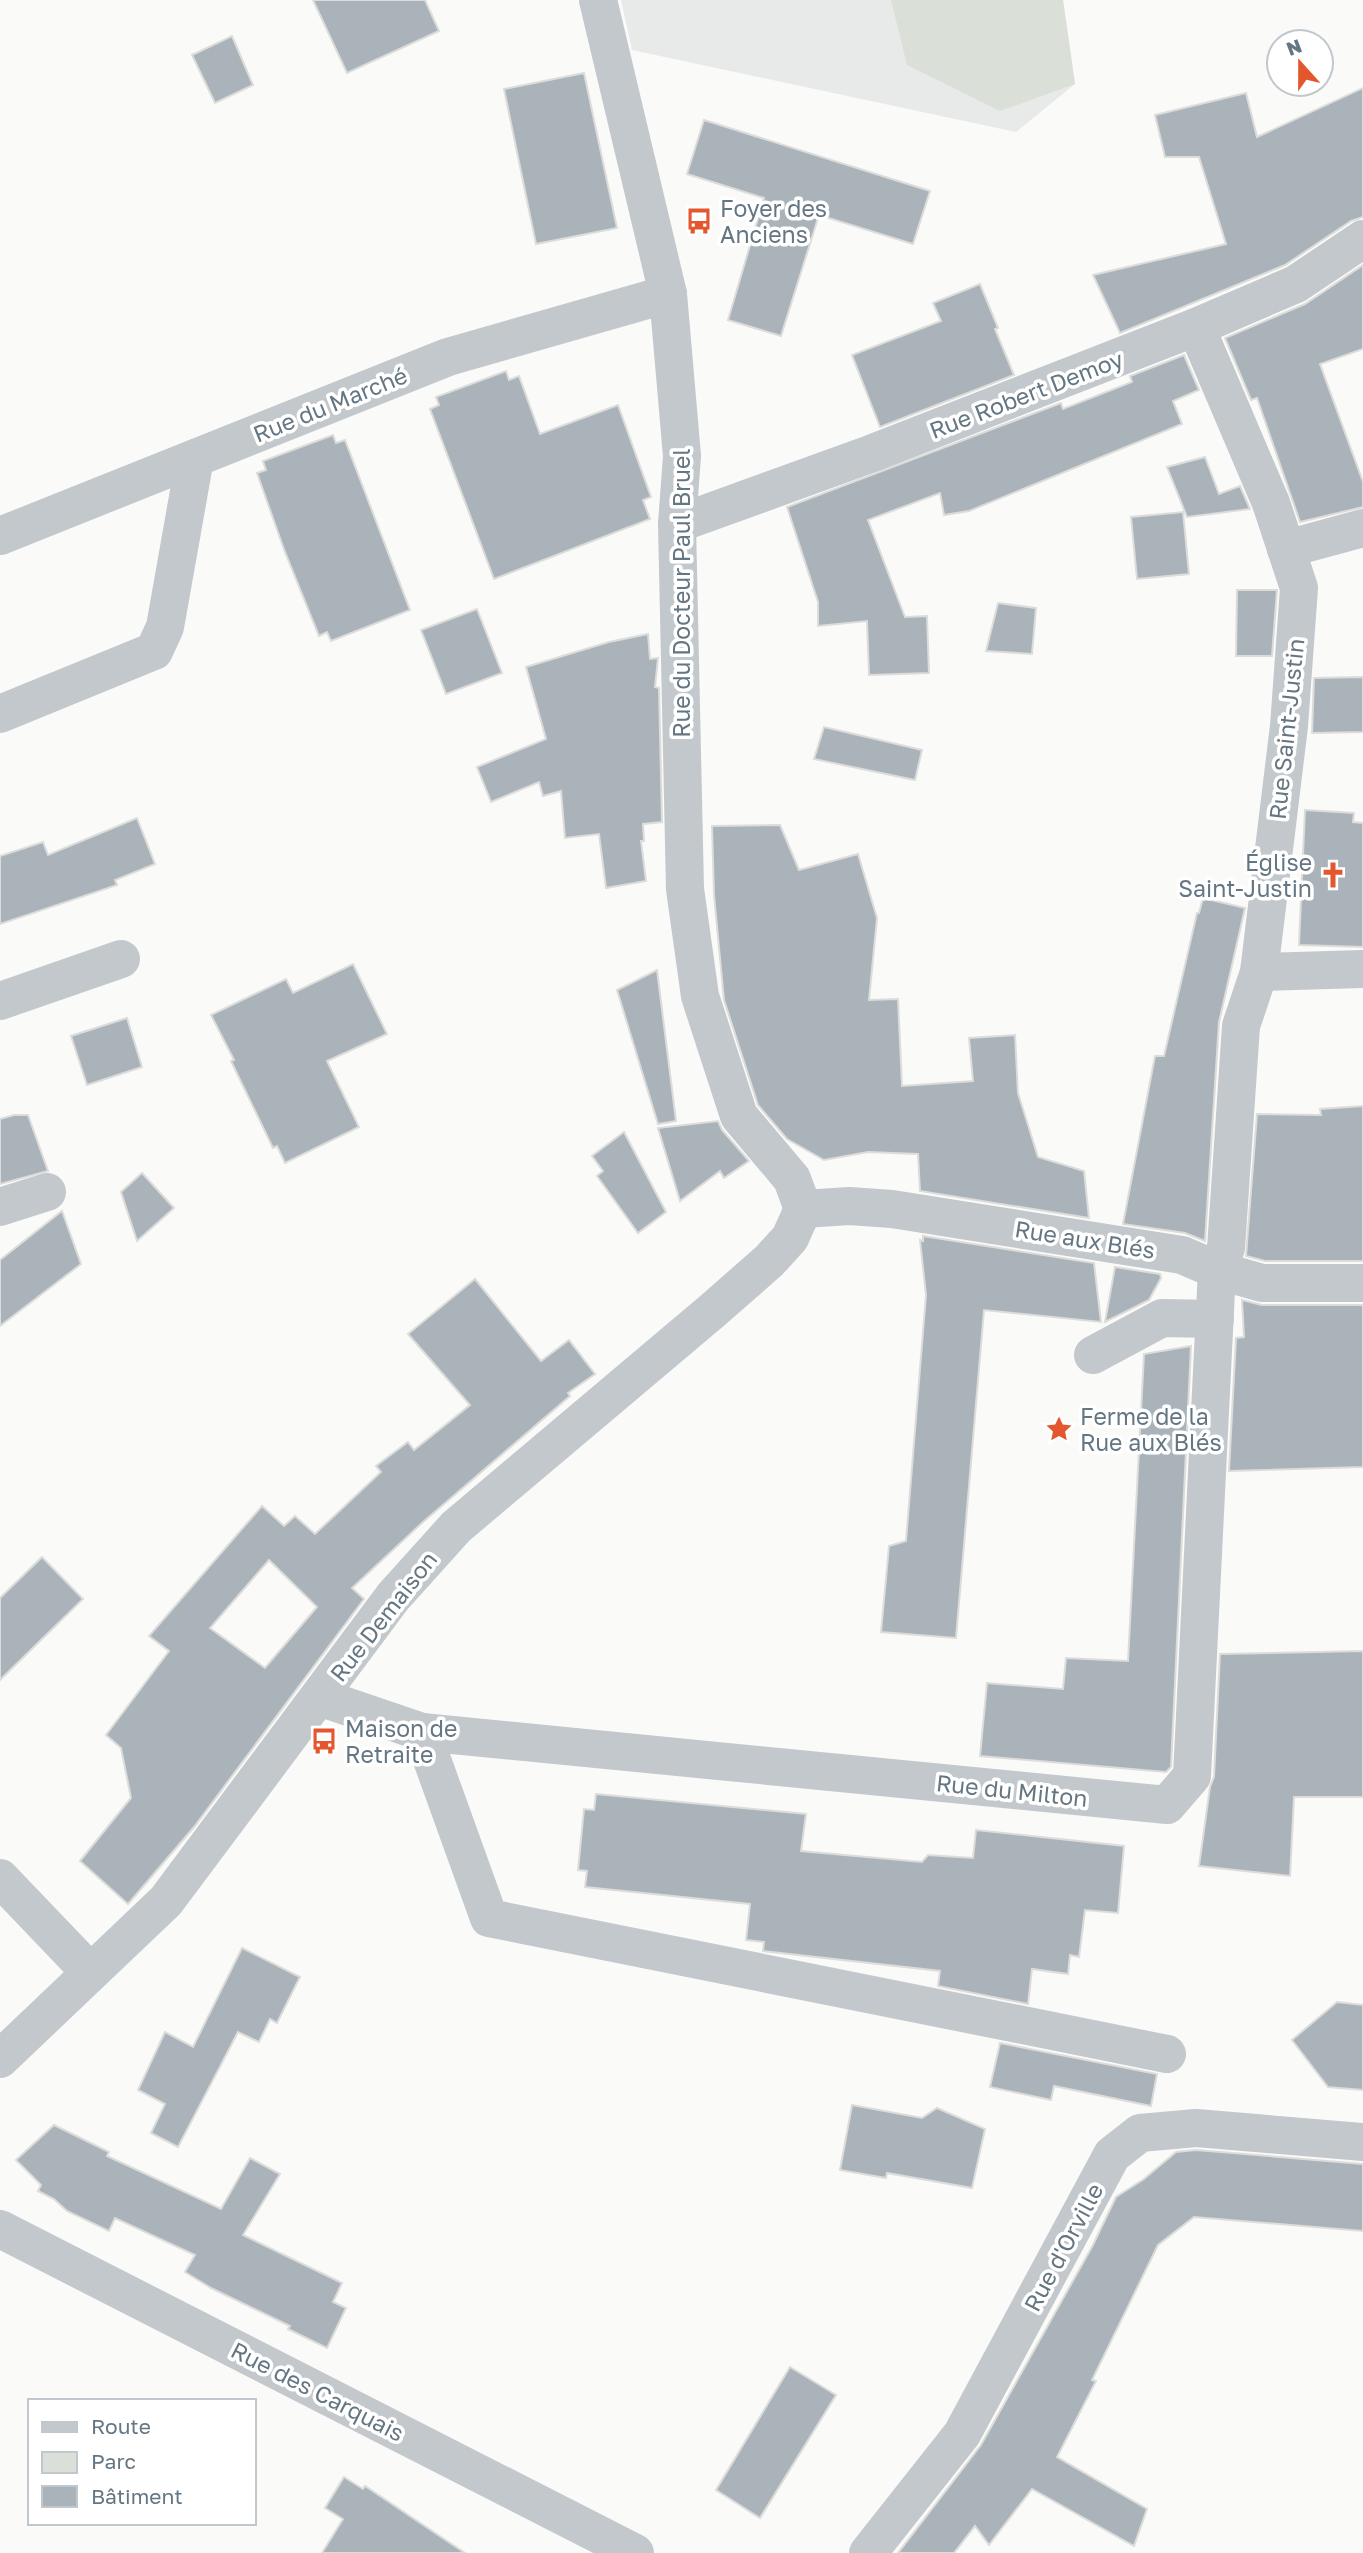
<svg xmlns="http://www.w3.org/2000/svg" width="1363" height="2553" viewBox="0 0 1363 2553" font-family="'Golos Text',sans-serif">
  <style>
    .built { fill: #e8e9e9 }
    .green { fill: #dadfd7 }
    .building { fill: #aab3b9; stroke: #dcdcda; stroke-width: 2; fill-rule: evenodd }
    .lines { fill: none; stroke-linecap: round; stroke-linejoin: round }
    .minor { stroke: #c3c8cc; stroke-width: 38 }
    .labels { text-anchor: middle; dominant-baseline: central; stroke-width: 7; stroke-linejoin: round; paint-order: stroke }
    .poi-label { font-size: 23px; fill: #657683; stroke: #fff; text-anchor: start }
    .street-label { font-size: 23px; fill: #657683; stroke: #fff }
  </style>
  <rect width="100%" height="100%" fill="#fafaf8"/>
  <path class="built" d="M 621,0 L 1063,0 L 1075,84 L 1016,132 L 632,50 Z"/>
  <path class="green" d="M 891,0 L 1063,0 L 1075,84 L 1000,111 L 907,65 Z"/>
  <g class="building">
    <path d="M 313,0 L 425,0 L 439,31 L 347,73 Z"/>
    <path d="M 232,36 L 253,85 L 215,103 L 192,55 Z"/>
    <path d="M 584,73 L 617,228 L 536,244 L 504,89 Z"/>
    <path d="M 1363,88 L 1363,217 L 1351,221 L 1285,265 L 1120,333 L 1093,275 L 1226,244 L 1199,157 L 1165,157 L 1155,115 L 1246,93 L 1257,137 Z"/>
    <path d="M 704,120 L 930,191 L 913,244 L 819,215 L 781,336 L 728,320 L 764,198 L 687,174 Z"/>
    <path d="M 1363,265 L 1363,349 L 1320,364 L 1363,482 L 1363,507 L 1300,522 L 1257,398 L 1251,400 L 1225,338 L 1305,304 Z"/>
    <path d="M 980,284 L 998,328 L 995,329 L 1014,375 L 880,427 L 852,355 L 941,321 L 933,303 Z"/>
    <path d="M 1184,355 L 1199,390 L 1173,401 L 1182,424 L 969,511 L 944,515 L 940,493 L 868,520 L 905,617 L 927,616 L 929,673 L 869,675 L 867,621 L 818,626 L 818,602 L 787,507 L 1061,403 L 1063,409 L 1132,382 L 1130,376 Z"/>
    <path d="M 506,371 L 509,380 L 519,376 L 540,434 L 618,405 L 651,497 L 643,500 L 650,519 L 494,579 L 430,409 L 439,405 L 436,397 Z"/>
    <path d="M 333,435 L 336,443 L 345,440 L 410,610 L 331,641 L 327,632 L 319,636 L 285,552 L 257,473 L 266,470 L 263,461 Z"/>
    <path d="M 1205,457 L 1219,494 L 1240,486 L 1250,509 L 1187,517 L 1167,467 Z"/>
    <path d="M 1183,512 L 1189,574 L 1137,579 L 1131,517 Z"/>
    <path d="M 1237,590 L 1277,590 L 1272,656 L 1236,656 Z"/>
    <path d="M 998,603 L 1036,608 L 1032,654 L 986,651 Z"/>
    <path d="M 477,609 L 502,673 L 446,694 L 421,630 Z"/>
    <path d="M 648,634 L 650,659 L 658,658 L 655,687 L 659,688 L 662,822 L 643,824 L 644,841 L 641,841 L 646,881 L 606,888 L 599,834 L 565,838 L 561,791 L 543,796 L 539,782 L 491,802 L 477,767 L 546,739 L 526,667 L 609,642 Z"/>
    <path d="M 1363,677 L 1363,732 L 1312,733 L 1314,678 Z"/>
    <path d="M 824,727 L 922,750 L 915,780 L 814,759 Z"/>
    <path d="M 1305,810 L 1354,813 L 1353,822 L 1363,823 L 1363,947 L 1299,945 Z"/>
    <path d="M 137,818 L 155,864 L 115,880 L 117,885 L 0,924 L 0,856 L 43,842 L 48,855 Z"/>
    <path d="M 780,825 L 799,870 L 858,854 L 877,918 L 869,1000 L 898,999 L 902,1086 L 973,1081 L 969,1038 L 1015,1035 L 1018,1093 L 1038,1157 L 1084,1171 L 1089,1218 L 920,1191 L 918,1154 L 868,1152 L 824,1160 L 787,1139 L 758,1105 L 724,1000 L 714,895 L 712,826 Z"/>
    <path d="M 1203,898 L 1245,908 L 1219,1022 L 1205,1241 L 1185,1233 L 1123,1224 L 1155,1056 L 1164,1056 L 1197,913 L 1199,913 Z"/>
    <path d="M 353,964 L 387,1034 L 327,1061 L 359,1127 L 285,1163 L 277,1146 L 273,1148 L 231,1061 L 234,1060 L 211,1015 L 286,979 L 293,993 Z"/>
    <path d="M 657,970 L 676,1121 L 658,1124 L 617,990 Z"/>
    <path d="M 127,1018 L 142,1067 L 87,1085 L 71,1036 Z"/>
    <path d="M 1363,1106 L 1363,1261 L 1265,1261 L 1246,1256 L 1257,1114 L 1321,1115 L 1320,1109 Z"/>
    <path d="M 14,1115 L 28,1115 L 48,1171 L 0,1184 L 0,1119 Z"/>
    <path d="M 718,1121 L 722,1130 L 749,1161 L 724,1178 L 720,1171 L 680,1201 L 658,1128 Z"/>
    <path d="M 624,1132 L 666,1212 L 638,1233 L 597,1176 L 603,1171 L 592,1156 Z"/>
    <path d="M 142,1173 L 174,1208 L 137,1241 L 121,1192 Z"/>
    <path d="M 62,1211 L 81,1264 L 0,1326 L 0,1260 Z"/>
    <path d="M 923,1236 L 1094,1263 L 1101,1322 L 984,1310 L 956,1638 L 881,1632 L 889,1546 L 906,1541 L 926,1295 L 920,1240 L 923,1241 Z"/>
    <path d="M 1115,1267 L 1160,1274 L 1161,1278 L 1149,1300 L 1105,1322 Z"/>
    <path d="M 475,1279 L 541,1361 L 569,1340 L 595,1374 L 568,1393 L 570,1396 L 423,1522 L 352,1588 L 364,1599 L 194,1827 L 128,1904 L 80,1861 L 131,1798 L 121,1748 L 106,1735 L 169,1651 L 149,1636 L 262,1506 L 284,1526 L 295,1516 L 315,1534 L 381,1472 L 376,1466 L 408,1442 L 414,1450 L 470,1405 L 408,1334 ZM 269,1560 L 317,1607 L 265,1668 L 210,1628 Z"/>
    <path d="M 1242,1300 L 1262,1305 L 1363,1305 L 1363,1467 L 1229,1471 L 1236,1338 L 1244,1337 Z"/>
    <path d="M 1191,1346 L 1171,1767 L 1166,1772 L 980,1756 L 987,1683 L 1063,1689 L 1066,1658 L 1128,1661 L 1144,1354 Z"/>
    <path d="M 42,1557 L 83,1599 L 0,1680 L 0,1598 Z"/>
    <path d="M 1363,1651 L 1363,1797 L 1294,1797 L 1290,1876 L 1199,1866 L 1210,1787 L 1214,1777 L 1220,1654 Z"/>
    <path d="M 596,1794 L 806,1814 L 801,1851 L 922,1862 L 928,1855 L 973,1858 L 976,1830 L 1124,1846 L 1118,1913 L 1085,1910 L 1079,1957 L 1070,1955 L 1068,1974 L 1032,1969 L 1028,2004 L 938,1986 L 940,1971 L 763,1951 L 764,1942 L 746,1940 L 750,1904 L 585,1887 L 587,1871 L 578,1870 L 584,1809 L 594,1810 Z"/>
    <path d="M 242,1948 L 300,1977 L 277,2023 L 270,2019 L 259,2042 L 238,2032 L 178,2147 L 151,2133 L 165,2104 L 138,2090 L 165,2032 L 193,2047 Z"/>
    <path d="M 1337,2002 L 1363,2005 L 1363,2090 L 1328,2087 L 1292,2040 Z"/>
    <path d="M 1000,2043 L 1157,2074 L 1151,2106 L 1054,2086 L 1051,2100 L 990,2087 Z"/>
    <path d="M 852,2105 L 922,2118 L 937,2108 L 985,2129 L 972,2188 L 887,2173 L 886,2178 L 840,2170 Z"/>
    <path d="M 54,2125 L 109,2152 L 107,2156 L 221,2209 L 250,2158 L 280,2174 L 243,2235 L 342,2283 L 333,2302 L 346,2308 L 327,2348 L 288,2329 L 290,2326 L 211,2288 L 185,2272 L 195,2255 L 115,2218 L 109,2231 L 67,2211 L 54,2199 L 38,2191 L 41,2185 L 16,2160 Z"/>
    <path d="M 1196,2150 L 1363,2164 L 1363,2231 L 1194,2217 L 1158,2245 L 1092,2380 L 1096,2381 L 1057,2457 L 1147,2509 L 1134,2546 L 1032,2489 L 989,2545 L 975,2526 L 954,2553 L 898,2553 L 981,2445 L 1093,2245 L 1116,2197 L 1144,2179 L 1176,2152 Z"/>
    <path d="M 790,2367 L 836,2395 L 760,2518 L 716,2490 Z"/>
    <path d="M 344,2477 L 363,2489 L 365,2486 L 465,2553 L 322,2553 L 343,2519 L 325,2508 Z"/>
  </g>
  <g class="lines">
    <g class="minor">
      <path d="M 598,0 L 668,294 L 682,456 L 677,524 L 685,889 L 700,996 L 739,1116 L 792,1179 L 803,1209"/>
      <path d="M 677,524 L 873,453 L 1196,327 L 1296,284 L 1363,239"/>
      <path d="M 0,536 L 448,357 L 668,294"/>
      <path d="M 1286,549 L 1363,528"/>
      <path d="M 0,714 L 154,651 L 165,627 L 195,458"/>
      <path d="M 1259,972 L 1363,969"/>
      <path d="M 0,1001 L 121,959"/>
      <path d="M 0,1207 L 47,1192"/>
      <path d="M 803,1209 L 849,1206 L 892,1209 L 1182,1255 L 1217,1270 L 1262,1283 L 1363,1283"/>
      <path d="M 1093,1355 L 1162,1318 L 1215,1319"/>
      <path d="M 319,1697 L 422,1732 L 1167,1805 L 1192,1776 L 1217,1270 L 1226,1248 L 1241,1026 L 1259,972 L 1289,726 L 1299,588 L 1271,503 L 1196,327"/>
      <path d="M 422,1732 L 489,1918 L 1167,2054"/>
      <path d="M 0,1878 L 90,1972"/>
      <path d="M 0,2059 L 166,1901 L 393,1597 L 456,1527 L 712,1311 L 769,1261 L 790,1238 L 803,1209"/>
      <path d="M 0,2229 L 635,2553"/>
      <path d="M 868,2553 L 962,2434 L 1112,2155 L 1140,2133 L 1196,2128 L 1363,2142"/>
    </g>
  </g>
  <defs>
    <g id="bus-bare" transform="scale(2.1)"><path d="M-5-6H5V4H4V6H2V4H-2V6H-4V4H-5ZM-3.5-4V0h7V-4ZM-3.5 1.2v1.5H-2V1.2ZM2 1.2v1.5H3.5V1.2Z" fill="#e4572e" stroke="#fff" stroke-width="2.5" paint-order="stroke"/></g>
    <g id="church-bare" transform="scale(2.1)"><path d="M-1.2-6h2.4v3.5h3.3v2.4h-3.3V6h-2.4V-.1h-3.3v-2.4h3.3Z" fill="#e4572e" stroke="#fff" stroke-width="2.5" paint-order="stroke"/></g>
    <g id="sight-bare" transform="scale(2.1)"><path d="M0-6L1.8-2.2L6-1.7L2.9 1.2L3.7 5.4L0 3.3L-3.7 5.4L-2.9 1.2L-6-1.7L-1.8-2.2Z" fill="#e4572e" stroke="#fff" stroke-width="2.5" paint-order="stroke"/></g>
  </defs>
  <g fill-rule="evenodd">
    <use href="#bus-bare" x="699" y="221"/>
    <use href="#church-bare" x="1333" y="875"/>
    <use href="#sight-bare" x="1059" y="1429"/>
    <use href="#bus-bare" x="324" y="1741"/>
  </g>
  <g class="labels">
    <g class="poi-label">
      <text x="720" y="208">Foyer des<tspan x="720" dy="26">Anciens</tspan></text>
      <text x="1312" y="862" text-anchor="end">Église<tspan x="1312" dy="26">Saint-Justin</tspan></text>
      <text x="1080" y="1416">Ferme de la<tspan x="1080" dy="26">Rue aux Blés</tspan></text>
      <text x="345" y="1728">Maison de<tspan x="345" dy="26">Retraite</tspan></text>
    </g>
    <g class="street-label">
      <text transform="translate(1026 394) rotate(-21)">Rue Robert Demoy</text>
      <text transform="translate(330 404) rotate(-22)">Rue du Marché</text>
      <text transform="translate(681 593) rotate(-90)">Rue du Docteur Paul Bruel</text>
      <text transform="translate(1286 729) rotate(-84)">Rue Saint-Justin</text>
      <text transform="translate(1085 1239) rotate(9)">Rue aux Blés</text>
      <text transform="translate(383 1616) rotate(-52)">Rue Demaison</text>
      <text transform="translate(1012 1790) rotate(6)">Rue du Milton</text>
      <text transform="translate(1063 2247) rotate(-62)">Rue d'Orville</text>
      <text transform="translate(318 2391) rotate(27)">Rue des Carquais</text>
    </g>
  </g>
  <rect x="28" y="2399" width="228" height="126" fill="#ffffff" stroke="#c1c8cd" stroke-width="2"/>
  <rect x="42" y="2422" width="35" height="10" fill="#c3c8cc" stroke="#c1c8cd" stroke-width="2"/>
  <text x="91" y="2434" font-size="21" fill="#657683">Route</text>
  <rect x="42" y="2452" width="35" height="21" fill="#dadfd7" stroke="#c1c8cd" stroke-width="2"/>
  <text x="91" y="2469" font-size="21" fill="#657683">Parc</text>
  <rect x="42" y="2486" width="35" height="21" fill="#aab3b9" stroke="#c1c8cd" stroke-width="2"/>
  <text x="91" y="2504" font-size="21" fill="#657683">Bâtiment</text>
  <g transform="translate(1300 63) rotate(339)"><circle r="33" fill="#ffffff" stroke="#c1c8cd" stroke-width="2"/>
  <path d="M0-5L12 26L0 18L-12 26Z" fill="#e4572e"/>
  <text y="-10" font-size="19" font-weight="bold" text-anchor="middle" fill="#657683">N</text>
  </g>
</svg>
